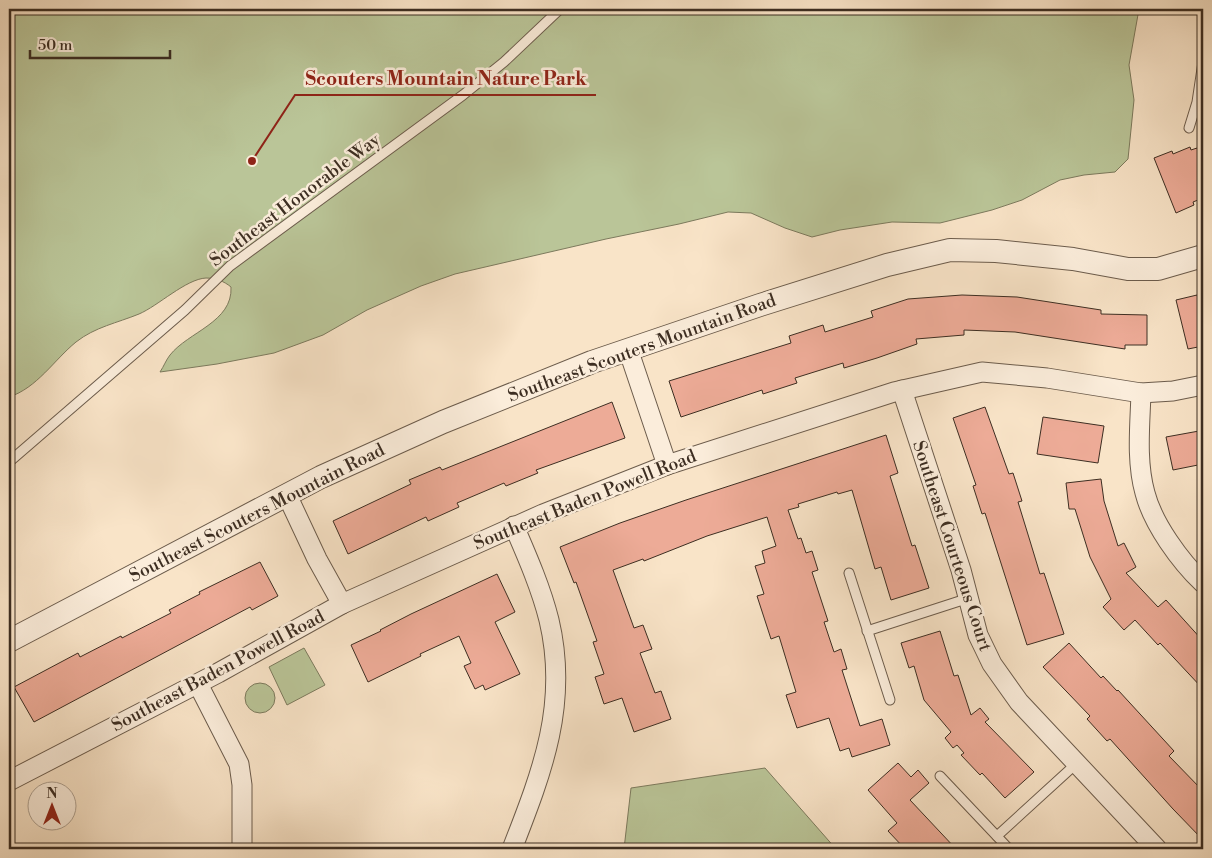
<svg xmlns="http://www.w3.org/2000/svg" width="1212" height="858" viewBox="0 0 1212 858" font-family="'Libre Bodoni',serif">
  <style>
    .green { fill: #bac598; stroke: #7c7a5d }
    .building { fill: #edab97; stroke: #3d2e22 }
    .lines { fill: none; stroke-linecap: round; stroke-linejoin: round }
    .service-casing { stroke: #6c5c4c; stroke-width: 11 }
    .minor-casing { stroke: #6c5c4c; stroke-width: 21 }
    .tertiary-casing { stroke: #6c5c4c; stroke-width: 24 }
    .service { stroke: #fbeddb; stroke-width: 9 }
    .minor { stroke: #fbeddb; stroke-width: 19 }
    .tertiary { stroke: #fbeddb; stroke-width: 22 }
    .labels { text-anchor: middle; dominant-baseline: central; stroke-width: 5; stroke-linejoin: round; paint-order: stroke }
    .street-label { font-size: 18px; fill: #3d2e22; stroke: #fbeddb }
    .leader { fill: none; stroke: #8f2418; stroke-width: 2 }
    .callout-dot { fill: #8f2418; stroke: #fbeddb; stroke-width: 2 }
    .callout-label { font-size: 19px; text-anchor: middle; font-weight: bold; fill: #8f2418; stroke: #fbeddb; stroke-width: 5; stroke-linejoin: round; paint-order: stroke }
  </style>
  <rect width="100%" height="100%" fill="#f9e4c8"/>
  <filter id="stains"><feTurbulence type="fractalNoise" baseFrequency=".004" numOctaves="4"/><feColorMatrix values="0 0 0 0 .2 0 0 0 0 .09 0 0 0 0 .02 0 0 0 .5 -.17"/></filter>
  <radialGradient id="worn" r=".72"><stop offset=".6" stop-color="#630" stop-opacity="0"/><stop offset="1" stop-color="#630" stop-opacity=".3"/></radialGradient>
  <g class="green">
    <path d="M 9,9 L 1139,9 L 1129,65 L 1134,100 L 1128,159 L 1115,172 L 1084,175 L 1060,180 L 1022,200 L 992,210 L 940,223 L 892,222 L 840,230 L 812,237 L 785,228 L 751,213 L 728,212 L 679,224 L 606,239 L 455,274 L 421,286 L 367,310 L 323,335 L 274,353 L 217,364 L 160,372 C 164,366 166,360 170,355 C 188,332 233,322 231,287 C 224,281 215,278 206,278 C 186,279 158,306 139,314 C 117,323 95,327 76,342 C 54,360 37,388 9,397 Z"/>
    <path d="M 304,648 L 325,685 L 287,705 L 269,667 Z"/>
    <circle cx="260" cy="698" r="15"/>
    <path d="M 765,768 L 836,849 L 624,849 L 631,788 Z"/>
  </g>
  <g class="building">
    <path d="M 1190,147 L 1191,150 L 1197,148 L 1203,163 L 1203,166 L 1198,168 L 1203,181 L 1203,198 L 1193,202 L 1194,205 L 1176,213 L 1154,158 L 1172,151 L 1173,154 Z"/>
    <path d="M 962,295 L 1017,297 L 1101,310 L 1101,314 L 1147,315 L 1147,345 L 1125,345 L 1125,349 L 1015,332 L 964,330 L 964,335 L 916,339 L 917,344 L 877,358 L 844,368 L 843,363 L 795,378 L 797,383 L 763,394 L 762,390 L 681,417 L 669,381 L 791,343 L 789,336 L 823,325 L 825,332 L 873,317 L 871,311 L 908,299 Z"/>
    <path d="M 1197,295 L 1200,305 L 1203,304 L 1203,346 L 1188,349 L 1176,300 Z"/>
    <path d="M 612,402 L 625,438 L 536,470 L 538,473 L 506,486 L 504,483 L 457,503 L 459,507 L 428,521 L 426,517 L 348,554 L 333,521 L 411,484 L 409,480 L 440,467 L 442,470 Z"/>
    <path d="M 985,407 L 1009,474 L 1013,473 L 1022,501 L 1018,502 L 1030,541 L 1040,574 L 1044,573 L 1064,634 L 1027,645 L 985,513 L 982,514 L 973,486 L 976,485 L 953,418 Z"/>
    <path d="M 1043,417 L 1104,426 L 1098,463 L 1037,454 Z"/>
    <path d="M 1199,431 L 1203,464 L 1173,470 L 1166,437 Z"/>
    <path d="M 886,435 L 898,473 L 890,476 L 912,546 L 915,545 L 929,588 L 891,600 L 881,567 L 875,569 L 852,490 L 838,494 L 837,492 L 798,504 L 799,507 L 788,510 L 798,539 L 801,538 L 806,553 L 812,551 L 818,570 L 812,572 L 828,621 L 824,622 L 834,652 L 841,649 L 847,669 L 842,670 L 860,726 L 882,719 L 890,745 L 852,757 L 849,748 L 840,751 L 829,718 L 797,728 L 786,695 L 796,692 L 779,636 L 771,639 L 757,596 L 764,594 L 755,566 L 765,563 L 762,551 L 776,546 L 767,517 L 707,536 L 644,561 L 643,559 L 613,570 L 634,628 L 643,625 L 652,649 L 640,653 L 655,693 L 661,691 L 671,719 L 634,732 L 622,698 L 604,704 L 595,677 L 604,674 L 593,642 L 597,641 L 576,582 L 574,583 L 560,547 L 620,523 L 686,500 Z"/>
    <path d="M 1101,479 L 1104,501 L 1118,546 L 1124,543 L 1136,567 L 1126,573 L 1158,607 L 1166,600 L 1203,641 L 1203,689 L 1160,643 L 1158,645 L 1135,620 L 1124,630 L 1103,607 L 1111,599 L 1090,557 L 1075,509 L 1069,509 L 1066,483 Z"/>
    <path d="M 260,562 L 278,596 L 252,610 L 250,607 L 34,722 L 14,687 L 78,653 L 80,657 L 121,636 L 122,638 L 171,613 L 169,610 L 200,594 L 199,592 Z"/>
    <path d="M 497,574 L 515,612 L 495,622 L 520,674 L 485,690 L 483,685 L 475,689 L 464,666 L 471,663 L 459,636 L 420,654 L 421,656 L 368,682 L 351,645 L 381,631 L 380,630 L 411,614 Z"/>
    <path d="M 940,631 L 954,676 L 958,675 L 971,715 L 980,708 L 989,719 L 985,722 L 1034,772 L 1005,798 L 982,773 L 980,775 L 961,755 L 964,753 L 957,745 L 953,748 L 945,738 L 951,732 L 924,700 L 914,666 L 909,668 L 901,643 Z"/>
    <path d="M 1069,643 L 1101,678 L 1103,676 L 1117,691 L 1118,690 L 1174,751 L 1169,756 L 1203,791 L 1203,840 L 1173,809 L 1110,739 L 1107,741 L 1087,719 L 1090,716 L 1043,667 Z"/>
    <path d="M 898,763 L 911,777 L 918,770 L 929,783 L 910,800 L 956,849 L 905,849 L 888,831 L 897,823 L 868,790 Z"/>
  </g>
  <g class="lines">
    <g class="service-casing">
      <g id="service">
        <path d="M 1189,128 L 1197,102 L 1203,62"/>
        <path d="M 9,462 L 185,310 L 230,266 L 463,95 L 504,62 L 560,9"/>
        <path d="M 849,573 L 890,700"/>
        <path d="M 867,631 L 969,598"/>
        <path d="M 940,776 L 1009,849"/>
        <path d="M 997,836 L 1077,763"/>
      </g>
    </g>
    <g class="minor-casing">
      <g id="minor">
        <path d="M 628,349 L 667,465"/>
        <path d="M 902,390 L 961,570 L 978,635 L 992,664 L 1019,702 L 1157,849"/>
        <path d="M 1141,393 C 1140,425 1136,461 1145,493 C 1153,524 1180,561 1203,583"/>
        <path d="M 287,495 L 317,559 L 342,604"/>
        <path d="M 198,684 L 239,764 L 242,785 L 242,849"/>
        <path d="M 9,781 L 218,673 L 342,604 L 543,514 L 667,465 L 894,392 L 982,372 L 1047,378 L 1141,393 L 1173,391 L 1203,385"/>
        <path d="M 512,849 C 542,772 569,704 549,620 C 541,588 527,556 514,526"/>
      </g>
    </g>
    <g class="tertiary-casing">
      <path id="tertiary" d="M 9,641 L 321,477 L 443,422 L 592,362 L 760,305 L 887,265 L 950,250 L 996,251 L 1073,259 L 1128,269 L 1158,269 L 1203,256"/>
    </g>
    <use href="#service" class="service"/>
    <use href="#minor" class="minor"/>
    <use href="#tertiary" class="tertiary"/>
  </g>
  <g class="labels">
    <g class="street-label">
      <text transform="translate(295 200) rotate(-37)">Southeast Honorable Way</text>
      <text transform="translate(642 348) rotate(-20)">Southeast Scouters Mountain Road</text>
      <text transform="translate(585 500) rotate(-22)">Southeast Baden Powell Road</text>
      <text transform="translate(257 513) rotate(-27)">Southeast Scouters Mountain Road</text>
      <text transform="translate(952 546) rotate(72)">Southeast Courteous Court</text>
      <text transform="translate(218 671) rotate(-28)">Southeast Baden Powell Road</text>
    </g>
  </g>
  <path class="leader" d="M252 161L295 95H596"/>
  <circle class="callout-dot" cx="252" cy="161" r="5"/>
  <g class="callout-label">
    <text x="446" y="85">Scouters Mountain Nature Park</text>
  </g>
  <rect width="1212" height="858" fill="none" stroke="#f9e4c8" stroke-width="30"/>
  <rect x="10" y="10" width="1192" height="838" fill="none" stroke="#3d2e22" stroke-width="2.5"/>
  <rect x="15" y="15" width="1182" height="828" fill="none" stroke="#3d2e22"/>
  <g transform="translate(52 806)"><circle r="24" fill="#fbeddb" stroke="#afa191"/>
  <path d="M0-4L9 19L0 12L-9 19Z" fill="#8f2418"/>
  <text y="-8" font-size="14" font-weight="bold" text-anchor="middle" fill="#3d2e22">N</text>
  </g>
  <path d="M30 50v8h140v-8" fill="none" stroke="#3d2e22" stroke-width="2.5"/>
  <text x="38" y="50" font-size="15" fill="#3d2e22" stroke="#fbeddb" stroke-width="4" paint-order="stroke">50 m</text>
  <rect width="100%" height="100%" filter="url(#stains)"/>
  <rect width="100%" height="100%" fill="url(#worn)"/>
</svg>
